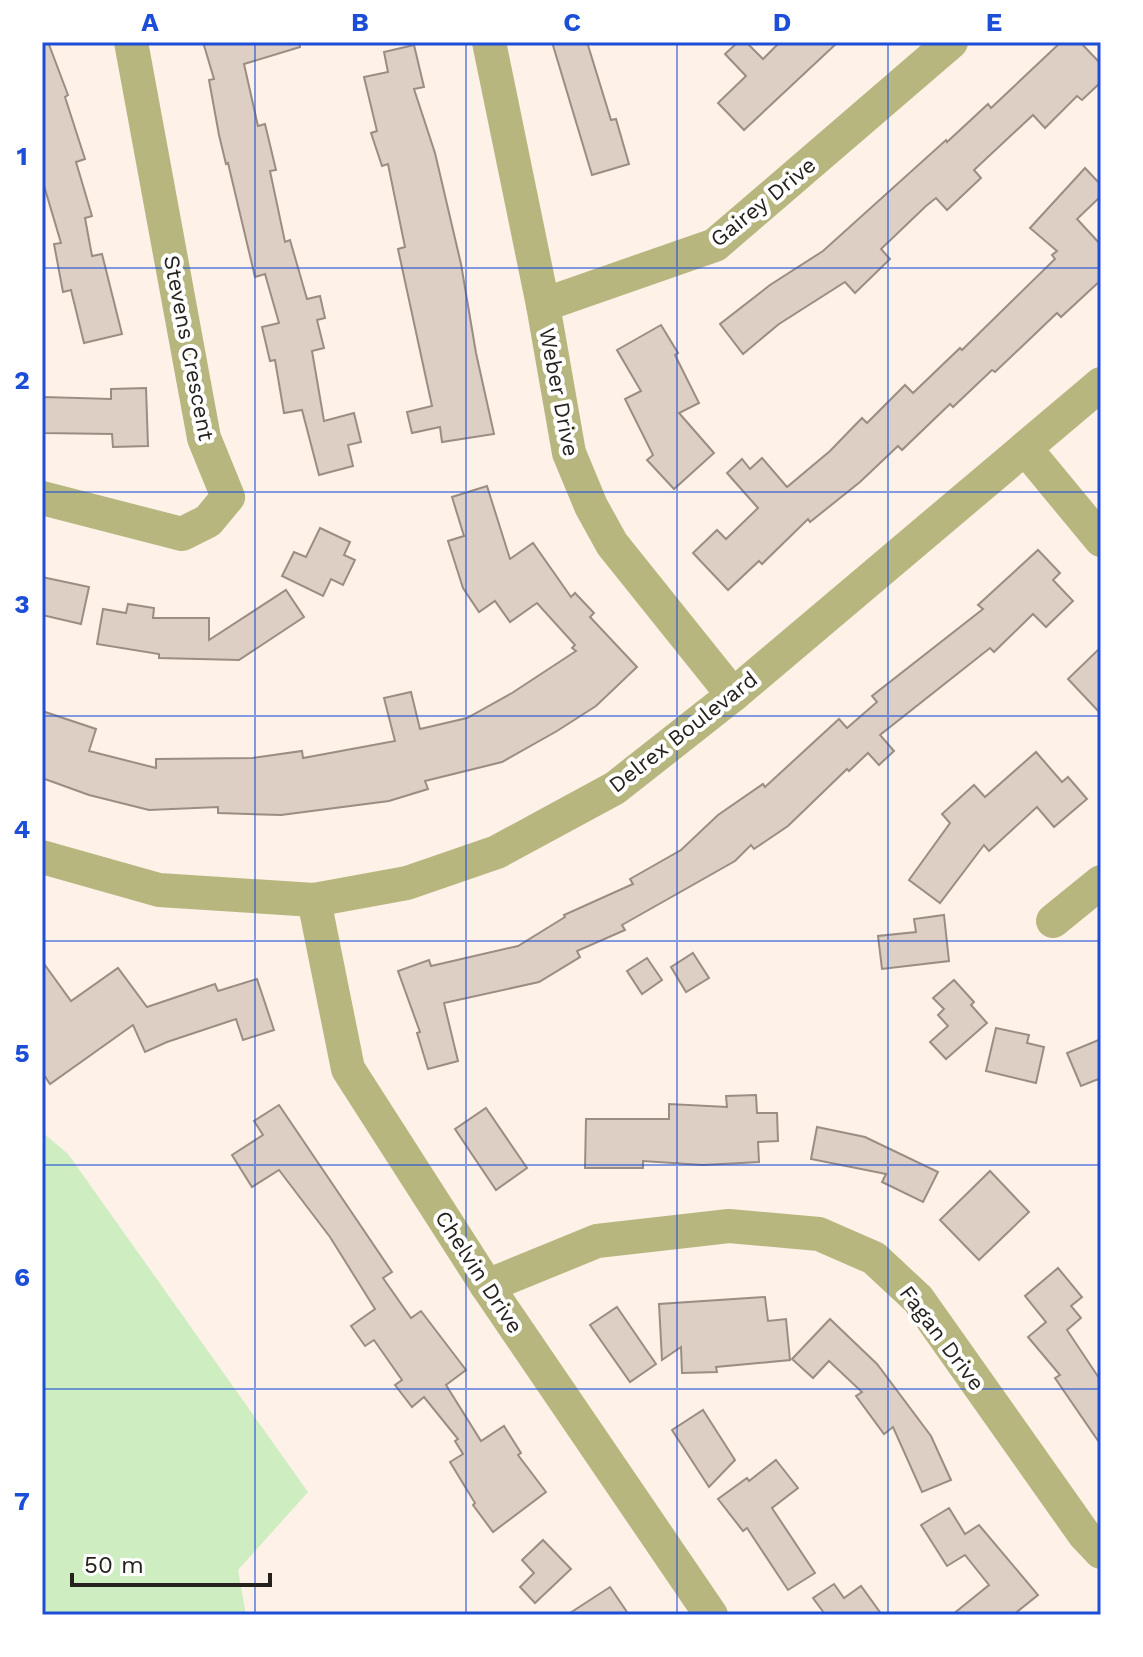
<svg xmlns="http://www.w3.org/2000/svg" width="1143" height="1657" viewBox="0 0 1143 1657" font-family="'Work Sans',sans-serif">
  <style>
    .green { fill: #ceedc0 }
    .building { fill: #ddcfc3; stroke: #9b8d82; stroke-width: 2 }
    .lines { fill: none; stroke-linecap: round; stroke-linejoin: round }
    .minor { stroke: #b7b67f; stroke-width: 34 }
    .grid { fill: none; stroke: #1d4ed8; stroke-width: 2; stroke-opacity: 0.55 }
    .labels { text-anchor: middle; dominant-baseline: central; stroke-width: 8; stroke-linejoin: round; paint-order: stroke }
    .street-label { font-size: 22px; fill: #26211d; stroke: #fff }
    .neatline { fill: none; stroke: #1d4ed8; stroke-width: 3 }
    .grid-label { font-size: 26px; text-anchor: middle; font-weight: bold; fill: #1d4ed8 }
  </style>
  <rect width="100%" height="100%" fill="#fdf1e8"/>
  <path class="green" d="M 42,1132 L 68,1154 L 308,1492 L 238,1570 L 246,1615 L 42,1615 Z"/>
  <g class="building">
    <path d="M 42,42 L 48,42 L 68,95 L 65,97 L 85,159 L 76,162 L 92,216 L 85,218 L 92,256 L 102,254 L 122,334 L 84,343 L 71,290 L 63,292 L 54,244 L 61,243 L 42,179 Z"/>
    <path d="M 203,42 L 299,42 L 300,47 L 244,64 L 258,126 L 265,124 L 276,170 L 270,171 L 285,242 L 290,240 L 307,299 L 320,296 L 325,318 L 317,320 L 324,348 L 312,351 L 324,421 L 354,413 L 361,442 L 348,445 L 353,466 L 319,475 L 302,410 L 284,413 L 275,360 L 270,361 L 262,327 L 279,323 L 265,274 L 255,277 L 228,163 L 226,164 L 219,135 L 209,80 L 214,79 Z"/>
    <path d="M 552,42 L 587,42 L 611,120 L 616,119 L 629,164 L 592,175 Z"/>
    <path d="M 738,42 L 746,42 L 763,59 L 780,42 L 838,42 L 744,130 L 718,103 L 746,76 L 725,54 Z"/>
    <path d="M 1061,42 L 1080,42 L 1101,64 L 1101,82 L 1082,100 L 1077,96 L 1045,128 L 1033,115 L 974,170 L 981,178 L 947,210 L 936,198 L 926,206 L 881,249 L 890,259 L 855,293 L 845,282 L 779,324 L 743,354 L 720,324 L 770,285 L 823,251 L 946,140 L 947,142 L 988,104 L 991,108 Z"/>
    <path d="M 414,45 L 424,87 L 414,89 L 435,153 L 461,264 L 476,353 L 494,434 L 442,442 L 440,427 L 412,433 L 407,412 L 432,406 L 398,249 L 405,247 L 388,164 L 382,166 L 371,133 L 377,131 L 364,77 L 388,72 L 384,52 Z"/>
    <path d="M 1085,168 L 1101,185 L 1101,196 L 1077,219 L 1101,245 L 1101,280 L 1061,317 L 1057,313 L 995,372 L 992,370 L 953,407 L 950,404 L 902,450 L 898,446 L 860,482 L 810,522 L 808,519 L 762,564 L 759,561 L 728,590 L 693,553 L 717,530 L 726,539 L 758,508 L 727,473 L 742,459 L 750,469 L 762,458 L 787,487 L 830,451 L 862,418 L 867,423 L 905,385 L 913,393 L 960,348 L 962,350 L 1055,259 L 1052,255 L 1057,251 L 1030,228 Z"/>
    <path d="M 661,325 L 678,353 L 675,355 L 699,403 L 679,413 L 714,453 L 674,489 L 647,460 L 653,455 L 625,399 L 641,391 L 617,350 Z"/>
    <path d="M 146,388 L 148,446 L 113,447 L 112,434 L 43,433 L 44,397 L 111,399 L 111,389 Z"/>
    <path d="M 487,486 L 510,559 L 533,543 L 571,597 L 575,593 L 594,613 L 590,617 L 637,667 L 596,706 L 557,731 L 502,762 L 425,781 L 428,789 L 389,801 L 281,815 L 218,813 L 218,807 L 149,810 L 89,795 L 42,778 L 42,711 L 96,729 L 89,751 L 156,768 L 156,759 L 253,758 L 302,751 L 303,758 L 395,741 L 384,698 L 411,692 L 420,729 L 467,718 L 512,693 L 576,651 L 572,648 L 575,645 L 537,603 L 510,622 L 495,601 L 479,612 L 463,588 L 448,541 L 464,536 L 452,497 Z"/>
    <path d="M 320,528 L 350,542 L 344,555 L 355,560 L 343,585 L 331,579 L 323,596 L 282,576 L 294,552 L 306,557 Z"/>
    <path d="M 1038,550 L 1060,573 L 1053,580 L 1073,601 L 1046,627 L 1033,614 L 994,652 L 990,648 L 880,735 L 894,751 L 879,765 L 868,753 L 849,771 L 847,769 L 788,826 L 754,849 L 751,845 L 735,861 L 622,925 L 625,930 L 577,951 L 580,957 L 539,982 L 444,1003 L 458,1061 L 428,1069 L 417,1033 L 420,1032 L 398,971 L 429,960 L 431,966 L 518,946 L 565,917 L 564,915 L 633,884 L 630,879 L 681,850 L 718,815 L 763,784 L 765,787 L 839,719 L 847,728 L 877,702 L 872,696 L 983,609 L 978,605 Z"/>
    <path d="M 42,577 L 89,587 L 81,624 L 42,615 Z"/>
    <path d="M 286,590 L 304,617 L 239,660 L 159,658 L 159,654 L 97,644 L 103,609 L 126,613 L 128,604 L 154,608 L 153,618 L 209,618 L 209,640 Z"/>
    <path d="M 1101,647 L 1101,714 L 1068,679 Z"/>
    <path d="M 1036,752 L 1062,782 L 1068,777 L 1087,799 L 1054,827 L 1037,807 L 989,851 L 984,845 L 940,903 L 909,880 L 950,823 L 942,814 L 974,785 L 985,797 Z"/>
    <path d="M 944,915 L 949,961 L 882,969 L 878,936 L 916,932 L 914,919 Z"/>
    <path d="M 693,953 L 709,978 L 686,992 L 671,967 Z"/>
    <path d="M 647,958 L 662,980 L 642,994 L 627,971 Z"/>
    <path d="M 42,961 L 71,1001 L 118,968 L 147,1007 L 215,984 L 218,991 L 257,979 L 274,1030 L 243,1040 L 236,1019 L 167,1042 L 145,1052 L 133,1025 L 50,1084 L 42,1072 Z"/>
    <path d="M 954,980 L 974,1002 L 971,1005 L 987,1023 L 946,1059 L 930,1042 L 948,1026 L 938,1015 L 944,1009 L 933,998 Z"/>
    <path d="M 996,1028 L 1029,1035 L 1027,1043 L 1044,1047 L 1036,1083 L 986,1071 Z"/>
    <path d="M 1101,1039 L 1101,1078 L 1081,1086 L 1067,1053 Z"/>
    <path d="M 756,1095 L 757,1113 L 777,1113 L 778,1141 L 758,1142 L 759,1162 L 703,1165 L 643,1161 L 643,1168 L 585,1168 L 586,1119 L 669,1119 L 669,1104 L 727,1107 L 726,1096 Z"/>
    <path d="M 279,1105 L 392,1272 L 383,1278 L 411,1318 L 421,1311 L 466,1370 L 446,1385 L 481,1441 L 504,1426 L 521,1453 L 518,1455 L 546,1492 L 493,1532 L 473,1505 L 475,1503 L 450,1462 L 463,1454 L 455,1441 L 458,1439 L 424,1397 L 412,1407 L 395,1385 L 402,1380 L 374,1340 L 365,1346 L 351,1326 L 375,1309 L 330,1237 L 279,1170 L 252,1187 L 232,1155 L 263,1135 L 254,1121 Z"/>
    <path d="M 486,1108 L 527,1168 L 496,1190 L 455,1129 Z"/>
    <path d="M 817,1127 L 865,1137 L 938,1172 L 923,1202 L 882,1182 L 886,1174 L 811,1159 Z"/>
    <path d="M 990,1171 L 1029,1212 L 979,1260 L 940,1220 Z"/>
    <path d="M 1058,1268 L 1082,1297 L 1071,1306 L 1081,1318 L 1067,1330 L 1101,1381 L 1101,1445 L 1055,1378 L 1060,1375 L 1028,1337 L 1046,1322 L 1025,1296 Z"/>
    <path d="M 765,1297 L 768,1321 L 786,1319 L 790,1360 L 716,1367 L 717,1372 L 682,1373 L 681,1347 L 662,1360 L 659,1304 Z"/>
    <path d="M 617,1307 L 656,1364 L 630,1382 L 590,1325 Z"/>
    <path d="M 830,1319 L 877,1364 L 931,1436 L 951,1480 L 922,1492 L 893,1427 L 884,1434 L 856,1396 L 862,1392 L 829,1361 L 813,1378 L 792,1359 Z"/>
    <path d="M 703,1410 L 735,1460 L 709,1487 L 672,1430 Z"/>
    <path d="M 776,1460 L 798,1488 L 772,1508 L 815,1573 L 788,1590 L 747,1528 L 743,1531 L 718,1499 L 747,1478 L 749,1481 Z"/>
    <path d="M 949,1508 L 965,1534 L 979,1525 L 1038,1595 L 1013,1615 L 952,1615 L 989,1585 L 965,1555 L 947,1566 L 921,1525 Z"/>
    <path d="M 543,1540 L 571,1569 L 535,1603 L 520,1587 L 534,1573 L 522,1560 Z"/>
    <path d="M 834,1584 L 844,1598 L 861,1586 L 882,1615 L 821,1615 L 824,1613 L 813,1598 Z"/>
    <path d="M 610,1587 L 629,1615 L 567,1615 Z"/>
  </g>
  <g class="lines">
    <g class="minor">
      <path d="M 489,42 L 543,305 L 569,453 L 591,506 L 612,544 L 733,695"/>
      <path d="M 543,305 L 715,245 L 951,42"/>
      <path d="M 1025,448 L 1101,540"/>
      <path d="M 42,498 L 182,534 L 208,521 L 228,497 L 204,438 L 131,42"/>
      <path d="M 42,857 L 159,890 L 314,900 L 407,883 L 497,852 L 615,788 L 733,695 L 1101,384"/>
      <path d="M 314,900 L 348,1069 L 487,1286 L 711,1615"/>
      <path d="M 1053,921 L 1101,882"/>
      <path d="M 487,1286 L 597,1241 L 729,1226 L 819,1234 L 874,1258 L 918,1299 L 1084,1534 L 1101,1552"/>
    </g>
  </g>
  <path class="grid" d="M 255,42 L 255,1615M 466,42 L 466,1615M 677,42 L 677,1615M 888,42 L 888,1615M 42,268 L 1101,268M 42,492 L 1101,492M 42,716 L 1101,716M 42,941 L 1101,941M 42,1165 L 1101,1165M 42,1389 L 1101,1389"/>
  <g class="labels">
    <g class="street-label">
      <text transform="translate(763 202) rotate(-39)">Gairey Drive</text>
      <text transform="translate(189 348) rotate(79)">Stevens Crescent</text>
      <text transform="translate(559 392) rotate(79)">Weber Drive</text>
      <text transform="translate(683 732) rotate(-38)">Delrex Boulevard</text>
      <text transform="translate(479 1272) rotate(57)">Chelvin Drive</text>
      <text transform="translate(942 1338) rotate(53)">Fagan Drive</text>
    </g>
  </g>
  <rect width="1143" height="1657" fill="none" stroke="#ffffff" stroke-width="88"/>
  <path d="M72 1573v12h198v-12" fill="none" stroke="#26211d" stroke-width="4"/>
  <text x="84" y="1573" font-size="24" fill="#26211d" stroke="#ffffff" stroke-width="6" paint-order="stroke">50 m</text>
  <rect x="44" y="44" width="1055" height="1569" class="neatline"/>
  <g class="grid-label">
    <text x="150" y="31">A</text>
    <text x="360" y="31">B</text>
    <text x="572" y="31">C</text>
    <text x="782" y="31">D</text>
    <text x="994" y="31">E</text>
    <text x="22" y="165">1</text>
    <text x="22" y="389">2</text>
    <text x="22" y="613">3</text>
    <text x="22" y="838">4</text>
    <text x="22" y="1062">5</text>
    <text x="22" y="1286">6</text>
    <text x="22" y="1510">7</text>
  </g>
</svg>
